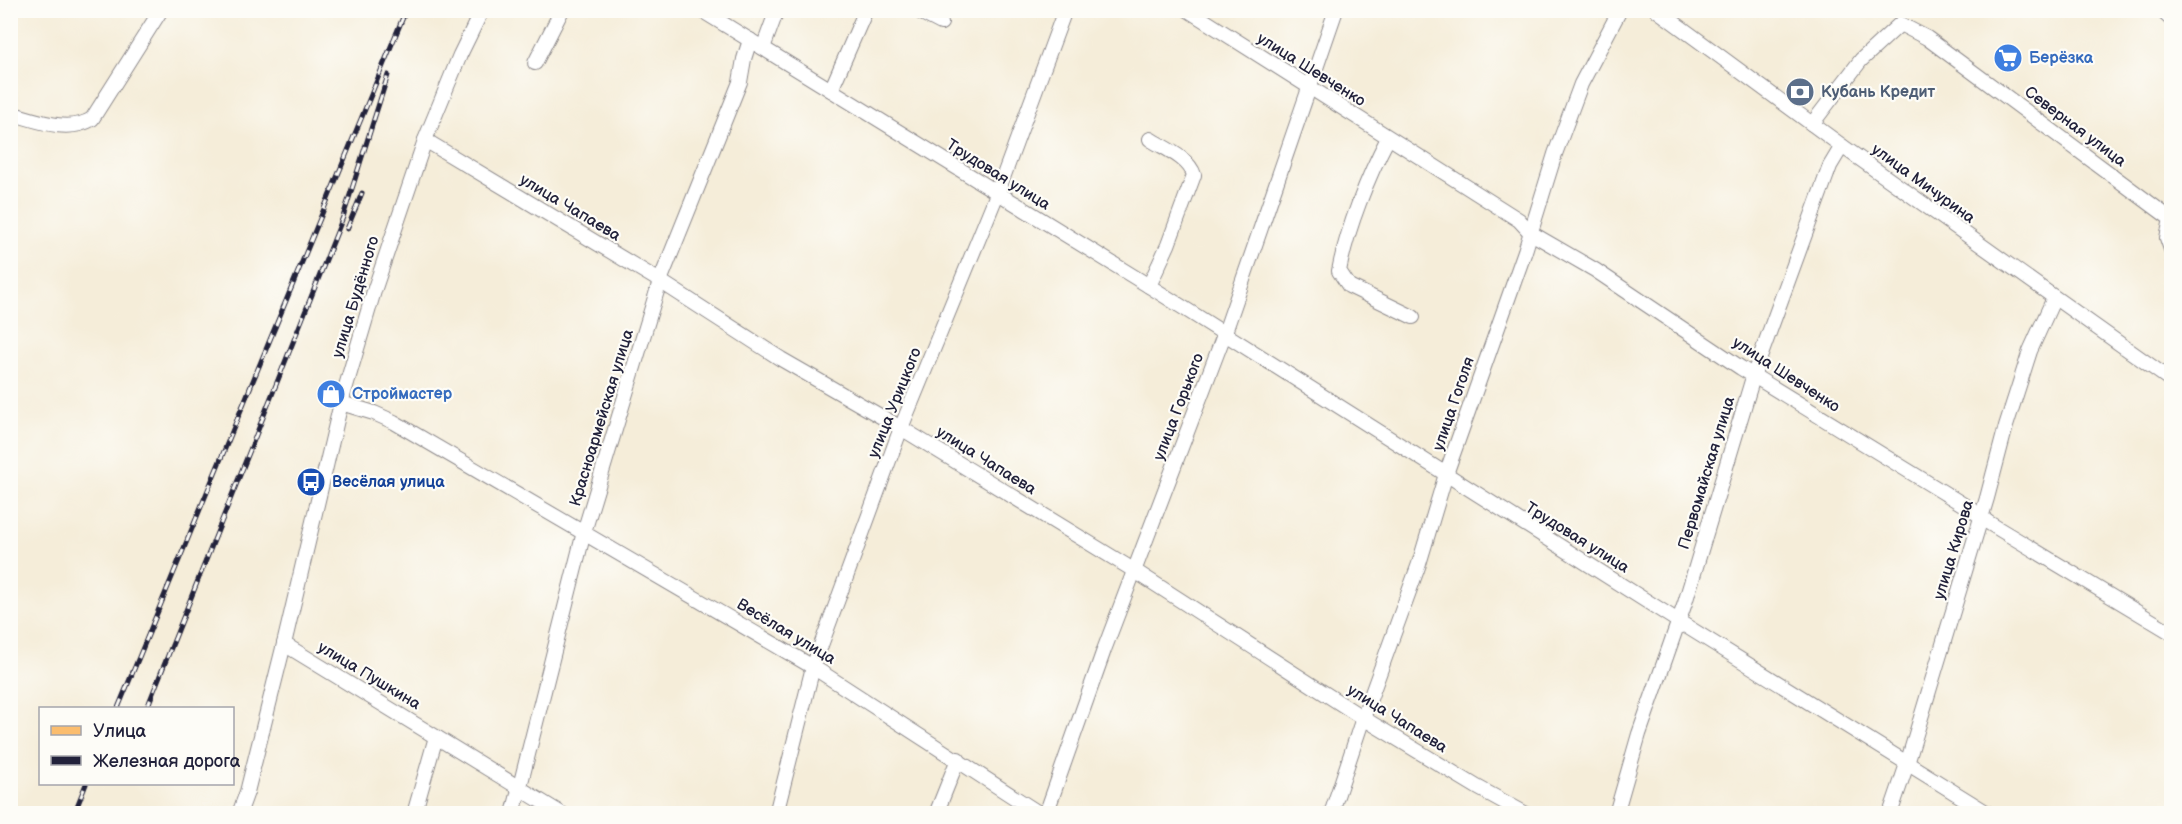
<svg xmlns="http://www.w3.org/2000/svg" width="2182" height="824" viewBox="0 0 2182 824" font-family="'Balsamiq Sans',sans-serif">
  <style>
    .lines { fill: none; stroke-linecap: round; stroke-linejoin: round }
    .minor-casing { stroke: #8c888a; stroke-width: 16 }
    .major-casing { stroke: #8c888a; stroke-width: 19 }
    .minor { stroke: #fff; stroke-width: 14 }
    .major { stroke: #fbbd6e; stroke-width: 16 }
    .rail-casing { stroke: #22223b; stroke-width: 5 }
    .rail { stroke: #fdfcf7; stroke-width: 3; stroke-dasharray: 9; stroke-linecap: butt }
    .labels { text-anchor: middle; dominant-baseline: central; stroke-width: 4.5; stroke-linejoin: round; paint-order: stroke }
    .shop-label { font-size: 16px; font-weight: bold; fill: #366cbe; stroke: #fdfcf7; text-anchor: start }
    .street-label { font-size: 16px; fill: #22223b; stroke: #fdfcf7 }
    .service-label { font-size: 16px; font-weight: bold; fill: #4e5e75; stroke: #fdfcf7; text-anchor: start }
    .transit-label { font-size: 16px; font-weight: bold; fill: #164399; stroke: #fdfcf7; text-anchor: start }
  </style>
  <rect width="100%" height="100%" fill="#fdfcf7"/>
  <filter id="ink" filterUnits="userSpaceOnUse"><feTurbulence type="fractalNoise" baseFrequency=".0167" numOctaves="2"/><feDisplacementMap in="SourceGraphic" scale="12" xChannelSelector="R" yChannelSelector="G"/><feConvolveMatrix kernelMatrix="1 2 1 2 8 2 1 2 1" color-interpolation-filters="sRGB"/></filter>
  <filter id="wash" filterUnits="userSpaceOnUse"><feTurbulence type="fractalNoise" baseFrequency=".008" numOctaves="4" result="noise"/><feDisplacementMap in="SourceGraphic" scale="24" xChannelSelector="R" yChannelSelector="G"/><feGaussianBlur stdDeviation="1.35" result="paint"/><feColorMatrix in="noise" values="0 0 0 0 0 0 0 0 0 0 0 0 0 0 0 0 0 1.4 0 .05"/><feComposite in="paint" operator="in"/></filter>
  <g filter="url(#wash)">
    <rect width="100%" height="100%" fill="#f5edd9"/>
  </g>
  <g filter="url(#ink)">
    <g class="lines">
      <g class="minor-casing">
        <g id="minor">
          <path d="M 701,10 L 1149,286 L 1678,621 L 1989,814"/>
          <path d="M 916,10 L 941,23"/>
          <path d="M 1188,10 L 1519,220 L 1531,233 L 1595,270 L 1741,368 L 1972,510 L 1989,523 L 2172,633"/>
          <path d="M 1657,10 L 1842,146 L 2172,381"/>
          <path d="M 2161,10 L 2172,20"/>
          <path d="M 763,48 L 777,10"/>
          <path d="M 535,63 L 562,10"/>
          <path d="M 831,90 L 866,10"/>
          <path d="M 10,113 C 36,120 67,134 92,119 L 161,10"/>
          <path d="M 1812,124 L 1861,60 L 1900,24 L 1927,38 L 2171,219 L 2167,238 L 2172,252"/>
          <path d="M 1388,138 C 1368,176 1347,229 1339,271 L 1349,286 L 1413,317"/>
          <path d="M 425,140 L 660,281 L 781,359 L 901,428 L 1135,571 L 1363,718 L 1477,787 L 1526,814"/>
          <path d="M 1149,286 L 1168,245 L 1194,175 C 1189,158 1164,148 1150,139"/>
          <path d="M 341,403 L 374,413 L 394,422 L 813,667 L 1040,814"/>
          <path d="M 284,644 L 562,814"/>
          <path d="M 239,814 L 247,792 L 284,644 L 341,403 L 374,291 L 425,140 L 460,55 L 482,10"/>
          <path d="M 414,814 L 436,737"/>
          <path d="M 513,814 L 584,532 L 660,281 L 740,82 L 744,59 L 750,40"/>
          <path d="M 776,814 L 813,667 L 901,428 L 997,194 L 1065,10"/>
          <path d="M 936,814 L 958,759"/>
          <path d="M 1046,814 L 1104,650 L 1224,335 L 1336,10"/>
          <path d="M 1331,814 L 1363,718 L 1419,564 L 1446,474 L 1525,251 L 1555,154 L 1581,84 L 1620,10"/>
          <path d="M 1616,814 L 1639,734 L 1685,603 L 1754,374 L 1830,166 L 1842,146"/>
          <path d="M 1890,814 L 1907,764 L 1987,498 L 2006,426 L 2030,351 L 2054,298"/>
        </g>
      </g>
      <g class="major-casing">
        <path id="major" d="M 2171,814 L 2172,811"/>
      </g>
      <use href="#minor" class="minor"/>
      <use href="#major" class="major"/>
      <g class="rail-casing">
        <g id="rail">
          <path d="M 347,229 L 362,193"/>
          <path d="M 118,708 L 406,10"/>
          <path d="M 147,708 L 343,217 L 388,75"/>
          <path d="M 74,814 L 86,784"/>
        </g>
      </g>
      <use href="#rail" class="rail"/>
    </g>
  </g>
  <defs>
    <g id="supermarket-disc" transform="scale(1.5)"><circle r="9.5" fill="#3f7fe0" stroke="#fdfcf7"/><path d="M-6-5.5h2.5l.6 2H6L4.5 2H-2.5L-4.4-4H-6ZM-1.5 3.2a1.3 1.3 0 1 0 .1 0ZM3 3.2a1.3 1.3 0 1 0 .1 0Z" fill="#fff"/></g>
    <g id="bank-disc" transform="scale(1.5)"><circle r="9.5" fill="#5c6f8a" stroke="#fdfcf7"/><path d="M-6-4H6V4H-6ZM0-2.3a2.3 2.3 0 1 0 0 4.6a2.3 2.3 0 1 0 0-4.6Z" fill="#fff"/></g>
    <g id="shop-disc" transform="scale(1.5)"><circle r="9.5" fill="#3f7fe0" stroke="#fdfcf7"/><path d="M-5-2.5h2.3a2.7 3.5 0 0 1 5.4 0H5L5.5 6h-11ZM-1.5-2.5h3a1.5 2.3 0 0 0-3 0Z" fill="#fff"/></g>
    <g id="bus-disc" transform="scale(1.5)"><circle r="9.5" fill="#1a4fb4" stroke="#fdfcf7"/><path d="M-5-6H5V4H4V6H2V4H-2V6H-4V4H-5ZM-3.5-4V0h7V-4ZM-3.5 1.2v1.5H-2V1.2ZM2 1.2v1.5H3.5V1.2Z" fill="#fff"/></g>
  </defs>
  <g fill-rule="evenodd">
    <use href="#supermarket-disc" x="2008" y="58"/>
    <use href="#bank-disc" x="1800" y="92"/>
    <use href="#shop-disc" x="331" y="394"/>
    <use href="#bus-disc" x="311" y="482"/>
  </g>
  <g class="labels">
    <g class="shop-label">
      <text x="2029" y="58">Берёзка</text>
      <text x="352" y="394">Строймастер</text>
    </g>
    <g class="street-label">
      <text transform="translate(1311 70) rotate(32)">улица Шевченко</text>
      <text transform="translate(2075 127) rotate(37)">Северная улица</text>
      <text transform="translate(998 175) rotate(32)">Трудовая улица</text>
      <text transform="translate(1923 184) rotate(36)">улица Мичурина</text>
      <text transform="translate(570 208) rotate(31)">улица Чапаева</text>
      <text transform="translate(356 297) rotate(-73)">улица Будённого</text>
      <text transform="translate(1786 375) rotate(33)">улица Шевченко</text>
      <text transform="translate(895 403) rotate(-68)">улица Урицкого</text>
      <text transform="translate(1454 404) rotate(-71)">улица Гоголя</text>
      <text transform="translate(1179 407) rotate(-69)">улица Горького</text>
      <text transform="translate(602 418) rotate(-73)">Красноармейская улица</text>
      <text transform="translate(986 461) rotate(32)">улица Чапаева</text>
      <text transform="translate(1707 473) rotate(-73)">Первомайская улица</text>
      <text transform="translate(1577 538) rotate(32)">Трудовая улица</text>
      <text transform="translate(1954 550) rotate(-73)">улица Кирова</text>
      <text transform="translate(786 632) rotate(31)">Весёлая улица</text>
      <text transform="translate(369 676) rotate(31)">улица Пушкина</text>
      <text transform="translate(1397 719) rotate(32)">улица Чапаева</text>
    </g>
    <g class="service-label">
      <text x="1821" y="92">Кубань Кредит</text>
    </g>
    <g class="transit-label">
      <text x="332" y="482">Весёлая улица</text>
    </g>
  </g>
  <rect width="2182" height="824" fill="none" stroke="#fdfcf7" stroke-width="36"/>
  <rect x="39" y="707" width="195" height="78" fill="#fdfcf7" stroke="#a5a5ac" stroke-width="1.5"/>
  <rect x="51" y="726" width="30" height="9" fill="#fbbd6e" stroke="#a5a5ac" stroke-width="1.5"/>
  <text x="93" y="737" font-size="18" fill="#22223b">Улица</text>
  <rect x="51" y="756" width="30" height="9" fill="#22223b" stroke="#a5a5ac" stroke-width="1.5"/>
  <text x="93" y="767" font-size="18" fill="#22223b">Железная дорога</text>
</svg>
